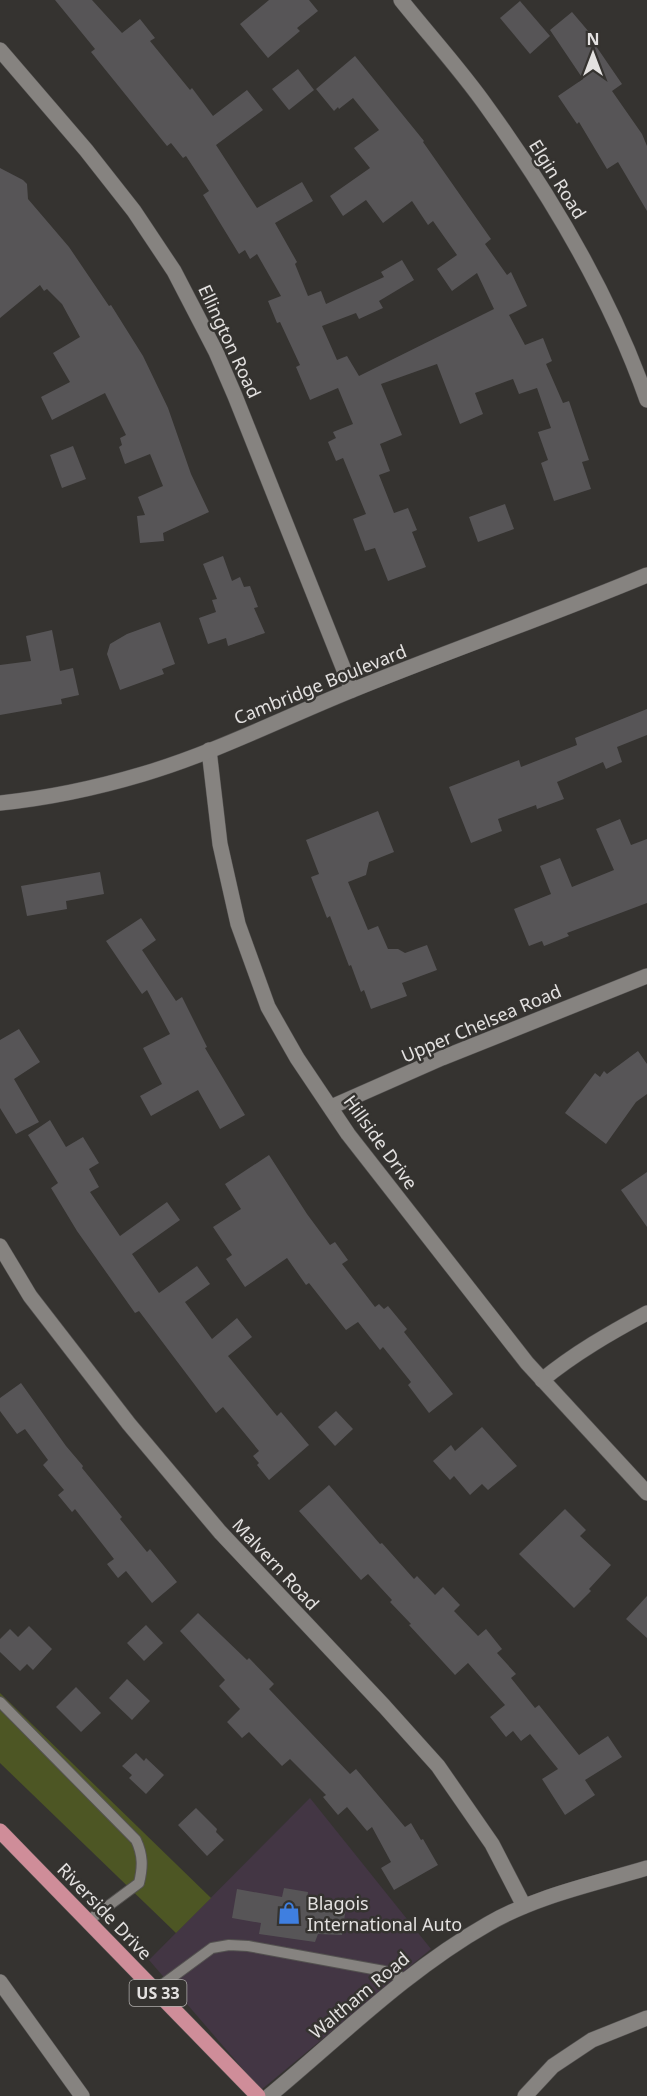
<svg xmlns="http://www.w3.org/2000/svg" width="647" height="2096" viewBox="0 0 647 2096" font-family="'Noto Sans',sans-serif">
  <style>
    .commercial { fill: #433644 }
    .green { fill: #4d5624 }
    .building { fill: #575557 }
    .lines { fill: none; stroke-linecap: round; stroke-linejoin: round }
    .lane-casing { stroke: #545250; stroke-width: 12 }
    .street-casing { stroke: #545250; stroke-width: 16 }
    .secondary-casing { stroke: #545250; stroke-width: 16 }
    .primary-casing { stroke: #545250; stroke-width: 16 }
    .lane { stroke: #868380; stroke-width: 10 }
    .street { stroke: #868380; stroke-width: 15 }
    .secondary { stroke: #868380; stroke-width: 15 }
    .primary { stroke: #cf8d99; stroke-width: 15 }
    .labels { text-anchor: middle; dominant-baseline: central; stroke-width: 5; stroke-linejoin: round; paint-order: stroke }
    .shield { fill: #353330; stroke: #afadab; stroke-width: 1.5 }
    .shield-label { font-size: 16px; font-weight: bold; fill: #e3e1e0 }
    .street-label { font-size: 18px; fill: #e3e1e0; stroke: #353330 }
    .poi-label { font-size: 18px; fill: #e3e1e0; stroke: #353330; text-anchor: start }
  </style>
  <rect width="100%" height="100%" fill="#353330"/>
  <path class="commercial" d="M 310,1798 L 431,1949 L 261,2090 L 149,1960 Z"/>
  <path class="green" d="M 0,1693 L 211,1898 L 176,1933 L 0,1763 Z"/>
  <g class="building">
    <path d="M 55,0 L 92,0 L 122,33 L 140,19 L 155,38 L 150,41 L 190,90 L 192,88 L 213,116 L 247,90 L 263,110 L 216,145 L 257,208 L 302,182 L 313,201 L 275,223 L 297,262 L 295,264 L 308,296 L 321,291 L 326,304 L 384,277 L 381,272 L 402,260 L 414,280 L 379,301 L 383,308 L 359,319 L 356,313 L 322,326 L 337,360 L 347,356 L 359,376 L 494,309 L 477,273 L 452,291 L 437,269 L 457,255 L 433,221 L 428,225 L 412,201 L 383,223 L 366,200 L 343,216 L 330,196 L 370,168 L 354,148 L 379,130 L 353,98 L 339,109 L 338,107 L 334,111 L 316,89 L 355,56 L 424,141 L 423,142 L 491,239 L 485,244 L 507,275 L 511,272 L 527,306 L 509,315 L 525,345 L 543,338 L 552,361 L 546,364 L 563,403 L 569,401 L 589,460 L 582,462 L 591,489 L 554,501 L 541,463 L 548,460 L 538,432 L 551,428 L 537,388 L 519,394 L 513,379 L 475,393 L 483,414 L 460,424 L 437,364 L 381,384 L 402,435 L 380,444 L 390,471 L 379,475 L 394,513 L 408,508 L 417,530 L 412,532 L 426,567 L 388,581 L 375,548 L 365,551 L 353,519 L 366,514 L 343,458 L 336,461 L 328,442 L 336,438 L 333,432 L 353,424 L 338,388 L 310,400 L 296,367 L 300,365 L 280,322 L 277,323 L 268,301 L 281,296 L 257,254 L 250,259 L 245,250 L 239,254 L 203,195 L 209,191 L 186,156 L 183,158 L 171,143 L 167,146 L 91,52 L 95,49 Z"/>
    <path d="M 269,0 L 309,0 L 318,11 L 297,28 L 300,31 L 268,58 L 240,24 Z"/>
    <path d="M 520,1 L 550,36 L 530,54 L 500,18 Z"/>
    <path d="M 572,12 L 589,32 L 587,33 L 622,84 L 612,91 L 642,134 L 647,146 L 647,211 L 618,162 L 607,169 L 579,122 L 577,124 L 558,96 L 583,79 L 550,30 Z"/>
    <path d="M 298,69 L 314,90 L 289,110 L 272,89 Z"/>
    <path d="M 0,168 L 23,180 L 27,184 L 28,199 L 69,247 L 109,306 L 111,305 L 143,356 L 168,408 L 191,474 L 209,512 L 163,533 L 164,541 L 140,543 L 137,516 L 145,515 L 138,497 L 163,486 L 150,454 L 125,464 L 119,447 L 122,445 L 120,438 L 126,435 L 105,393 L 52,420 L 41,397 L 70,382 L 53,353 L 80,337 L 62,304 L 47,289 L 44,291 L 40,285 L 0,318 Z"/>
    <path d="M 73,446 L 86,479 L 62,488 L 50,455 Z"/>
    <path d="M 505,504 L 514,529 L 478,542 L 469,517 Z"/>
    <path d="M 223,556 L 232,581 L 240,577 L 244,587 L 250,586 L 258,607 L 254,608 L 265,633 L 228,646 L 226,638 L 208,644 L 199,618 L 216,612 L 212,600 L 217,599 L 203,564 Z"/>
    <path d="M 160,622 L 175,664 L 162,669 L 164,674 L 120,690 L 107,654 L 110,644 L 127,634 Z"/>
    <path d="M 52,630 L 60,671 L 73,668 L 79,695 L 61,699 L 62,704 L 0,715 L 0,665 L 31,661 L 26,636 Z"/>
    <path d="M 647,709 L 647,735 L 617,747 L 622,762 L 606,769 L 603,762 L 557,782 L 564,799 L 537,809 L 536,805 L 498,819 L 502,831 L 471,843 L 449,787 L 519,760 L 521,767 L 577,745 L 575,738 Z"/>
    <path d="M 378,811 L 394,852 L 369,862 L 366,875 L 348,882 L 368,930 L 378,926 L 388,949 L 398,949 L 405,953 L 427,945 L 437,970 L 402,983 L 407,996 L 371,1009 L 364,990 L 361,992 L 351,965 L 349,966 L 330,916 L 327,918 L 311,877 L 319,874 L 306,840 Z"/>
    <path d="M 620,819 L 631,845 L 647,839 L 647,903 L 567,933 L 569,936 L 544,946 L 542,941 L 529,946 L 514,909 L 551,894 L 540,866 L 560,858 L 572,887 L 614,870 L 596,829 Z"/>
    <path d="M 100,872 L 104,894 L 66,901 L 67,909 L 27,916 L 21,886 Z"/>
    <path d="M 141,918 L 156,940 L 142,950 L 176,1001 L 182,997 L 207,1047 L 205,1048 L 245,1115 L 220,1129 L 198,1090 L 151,1116 L 140,1096 L 162,1084 L 143,1048 L 170,1034 L 147,990 L 142,994 L 106,941 Z"/>
    <path d="M 19,1029 L 40,1062 L 14,1079 L 39,1122 L 16,1134 L 0,1108 L 0,1040 Z"/>
    <path d="M 638,1051 L 647,1064 L 647,1094 L 636,1102 L 606,1144 L 565,1113 L 595,1073 L 600,1077 L 604,1071 L 607,1074 Z"/>
    <path d="M 50,1120 L 66,1147 L 83,1137 L 99,1163 L 89,1169 L 99,1187 L 90,1192 L 120,1236 L 167,1202 L 180,1220 L 132,1254 L 159,1293 L 197,1266 L 210,1284 L 185,1302 L 212,1339 L 237,1318 L 252,1337 L 228,1356 L 277,1416 L 281,1412 L 309,1445 L 269,1480 L 257,1465 L 259,1463 L 253,1456 L 259,1451 L 223,1407 L 216,1413 L 139,1311 L 135,1313 L 77,1231 L 51,1188 L 58,1183 L 28,1135 Z"/>
    <path d="M 269,1155 L 307,1214 L 330,1245 L 335,1242 L 348,1260 L 342,1264 L 375,1307 L 379,1304 L 384,1309 L 388,1306 L 407,1329 L 404,1332 L 453,1394 L 429,1413 L 408,1385 L 411,1382 L 383,1347 L 380,1350 L 358,1322 L 346,1330 L 309,1283 L 306,1285 L 287,1258 L 245,1287 L 226,1259 L 232,1255 L 213,1227 L 241,1209 L 225,1184 Z"/>
    <path d="M 647,1172 L 647,1227 L 621,1190 Z"/>
    <path d="M 21,1383 L 66,1446 L 83,1466 L 82,1468 L 122,1517 L 120,1519 L 147,1552 L 150,1549 L 177,1582 L 152,1603 L 126,1571 L 118,1578 L 107,1564 L 114,1559 L 75,1509 L 72,1512 L 58,1495 L 64,1490 L 43,1465 L 48,1460 L 25,1429 L 17,1434 L 0,1411 L 0,1398 Z"/>
    <path d="M 336,1411 L 353,1429 L 335,1446 L 318,1427 Z"/>
    <path d="M 482,1427 L 517,1466 L 488,1490 L 482,1484 L 470,1495 L 454,1476 L 450,1480 L 433,1461 L 451,1445 L 455,1451 Z"/>
    <path d="M 329,1485 L 380,1544 L 382,1543 L 414,1579 L 417,1576 L 435,1595 L 443,1587 L 460,1605 L 454,1611 L 478,1636 L 486,1629 L 502,1649 L 497,1653 L 516,1674 L 511,1678 L 535,1708 L 539,1705 L 579,1755 L 608,1736 L 622,1757 L 585,1780 L 595,1795 L 565,1815 L 542,1779 L 558,1769 L 530,1734 L 521,1741 L 513,1731 L 506,1737 L 490,1717 L 505,1705 L 468,1663 L 455,1675 L 409,1625 L 411,1624 L 390,1602 L 392,1600 L 368,1574 L 361,1580 L 299,1511 Z"/>
    <path d="M 565,1509 L 586,1530 L 580,1536 L 611,1565 L 589,1589 L 591,1591 L 574,1608 L 519,1554 Z"/>
    <path d="M 647,1596 L 647,1638 L 626,1619 Z"/>
    <path d="M 198,1613 L 247,1660 L 249,1658 L 274,1684 L 269,1689 L 350,1774 L 356,1769 L 405,1827 L 411,1823 L 421,1840 L 423,1839 L 438,1865 L 394,1890 L 381,1868 L 391,1862 L 372,1827 L 367,1831 L 347,1807 L 338,1815 L 323,1797 L 326,1795 L 290,1759 L 282,1766 L 249,1732 L 242,1738 L 227,1722 L 240,1709 L 219,1686 L 225,1680 L 180,1631 Z"/>
    <path d="M 146,1625 L 163,1643 L 144,1661 L 127,1643 Z"/>
    <path d="M 29,1626 L 52,1649 L 33,1670 L 27,1664 L 20,1671 L 0,1652 L 0,1639 L 10,1629 L 18,1637 Z"/>
    <path d="M 127,1679 L 150,1701 L 132,1720 L 109,1698 Z"/>
    <path d="M 76,1687 L 101,1713 L 81,1732 L 56,1707 Z"/>
    <path d="M 136,1753 L 144,1761 L 146,1758 L 164,1775 L 146,1794 L 129,1778 L 132,1775 L 122,1766 Z"/>
    <path d="M 196,1808 L 217,1829 L 216,1832 L 224,1840 L 207,1856 L 178,1825 Z"/>
    <path d="M 284,1888 L 308,1892 L 307,1899 L 346,1907 L 342,1935 L 318,1934 L 315,1942 L 259,1934 L 261,1923 L 232,1918 L 237,1889 L 282,1897 Z"/>
  </g>
  <g class="lines">
    <g class="lane-casing">
      <g id="lane">
        <path d="M 0,1702 L 136,1840 C 143,1855 143,1867 139,1883 L 88,1921"/>
        <path d="M 155,1990 L 212,1948 L 229,1945 L 248,1946 L 384,1971 L 406,1979"/>
      </g>
    </g>
    <g class="street-casing">
      <g id="street">
        <path d="M 401,0 C 429,35 461,70 487,107 C 552,197 610,295 647,400"/>
        <path d="M 0,50 L 86,150 L 134,211 L 174,271 L 216,352 L 235,396 L 352,690"/>
        <path d="M 209,750 L 220,844 L 238,924 L 268,1007 L 297,1058 L 348,1134 L 527,1363 L 647,1493"/>
        <path d="M 331,1107 L 442,1058 L 647,976"/>
        <path d="M 0,1246 L 30,1296 L 129,1424 L 220,1532 L 384,1706 L 438,1766 L 492,1844 L 524,1906"/>
        <path d="M 542,1380 C 575,1353 610,1333 647,1313"/>
        <path d="M 0,1982 L 82,2096"/>
        <path d="M 525,2096 L 553,2066 L 592,2040 L 647,2018"/>
      </g>
    </g>
    <g class="secondary-casing">
      <g id="secondary">
        <path d="M 0,803 C 49,798 96,788 143,774 C 214,753 281,719 350,691 C 448,651 549,616 647,575"/>
        <path d="M 269,2096 C 340,2037 407,1970 488,1924 C 536,1896 594,1884 647,1868"/>
      </g>
    </g>
    <g class="primary-casing">
      <path id="primary" d="M 0,1831 L 258,2096"/>
    </g>
    <use href="#lane" class="lane"/>
    <use href="#street" class="street"/>
    <use href="#secondary" class="secondary"/>
    <use href="#primary" class="primary"/>
  </g>
  <defs>
    <g id="shop-bare" transform="scale(1.8)"><path d="M-5-2.5h2.3a2.7 3.5 0 0 1 5.4 0H5L5.5 6h-11ZM-1.5-2.5h3a1.5 2.3 0 0 0-3 0Z" fill="#3f7fe0" stroke="#353330" stroke-width="2.5" paint-order="stroke"/></g>
  </defs>
  <g fill-rule="evenodd">
    <use href="#shop-bare" x="289" y="1913"/>
  </g>
  <g class="labels">
    <rect class="shield" x="129.5" y="1980" width="57" height="26" rx="4.5"/>
    <g class="shield-label">
      <text x="158" y="1993">US 33</text>
    </g>
    <g class="street-label">
      <text transform="translate(558 179) rotate(58)">Elgin Road</text>
      <text transform="translate(230 341) rotate(65)">Ellington Road</text>
      <text transform="translate(320 684) rotate(-22)">Cambridge Boulevard</text>
      <text transform="translate(481 1023) rotate(-23)">Upper Chelsea Road</text>
      <text transform="translate(381 1142) rotate(54)">Hillside Drive</text>
      <text transform="translate(276 1564) rotate(47)">Malvern Road</text>
      <text transform="translate(105 1911) rotate(46)">Riverside Drive</text>
      <text transform="translate(359 1995) rotate(-40)">Waltham Road</text>
    </g>
    <g class="poi-label">
      <text x="307" y="1903">Blagois<tspan x="307" dy="21">International Auto</tspan></text>
    </g>
  </g>
  <g transform="translate(593 54)" stroke="#353330" stroke-width="4.5" paint-order="stroke">
  <path d="M0-4.5L10 22L0 15L-10 22Z" fill="#e3e1e0"/>
  <text y="-9" font-size="16" font-weight="bold" text-anchor="middle" fill="#e3e1e0">N</text>
  </g>
</svg>
